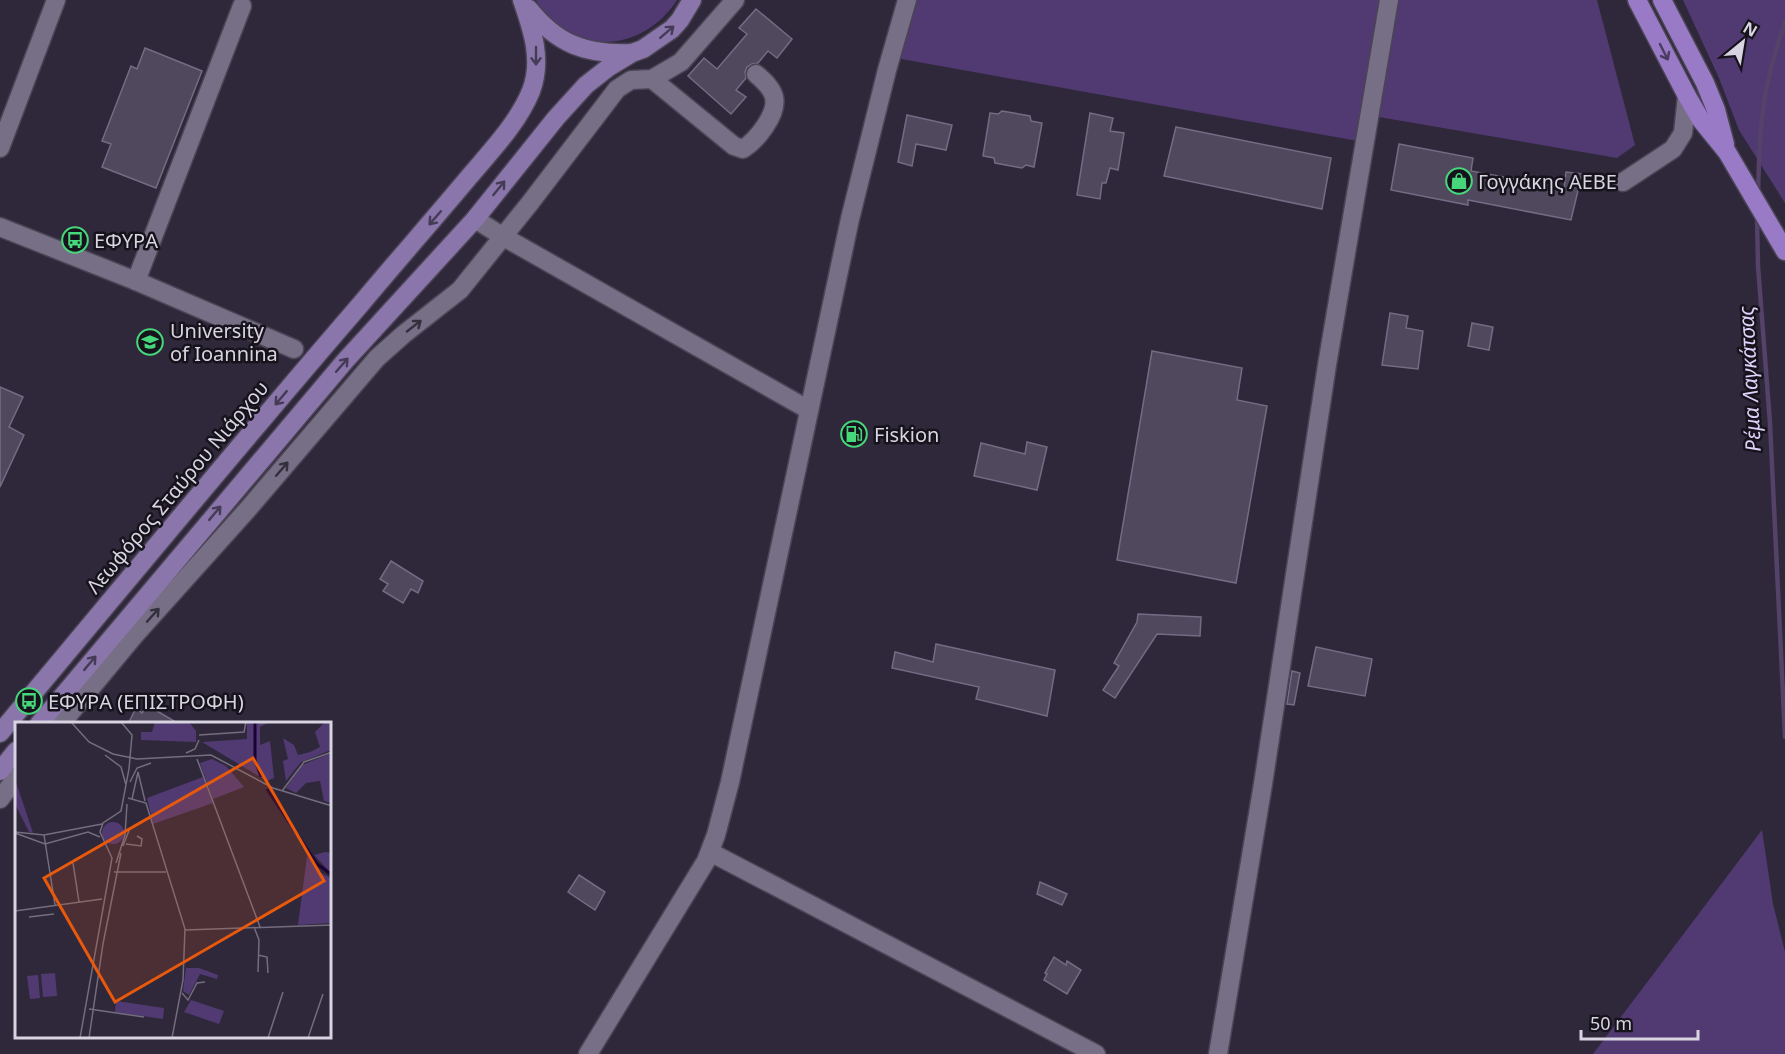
<svg xmlns="http://www.w3.org/2000/svg" width="1785" height="1054" viewBox="0 0 1785 1054" font-family="'Noto Sans',sans-serif">
  <style>
    .green { fill: #513a72 }
    .lines { fill: none; stroke-linecap: round; stroke-linejoin: round }
    .stream { stroke: #544269; stroke-width: 4.5 }
    .building { fill: #50485d; stroke: #746c83; stroke-width: 1.5 }
    .minor-casing { stroke: #4a4454; stroke-width: 21 }
    .major-casing { stroke: #4a4454; stroke-width: 21 }
    .highway-casing { stroke: #4a4454; stroke-width: 21 }
    .minor { stroke: #776f85; stroke-width: 18 }
    .major { stroke: #8b76ac; stroke-width: 18 }
    .highway { stroke: #987ac6; stroke-width: 18 }
    .oneway { stroke: #453b56 }
    .oneway2 { stroke: #4a3c60 }
    .oneway3 { stroke: #332f3c }
    .labels { text-anchor: middle; dominant-baseline: central; stroke-width: 5; stroke-linejoin: round; paint-order: stroke }
    .poi-label { font-size: 20px; fill: #d8d4e1; stroke: #16131c; text-anchor: start }
    .street-label { font-size: 20px; fill: #d8d4e1; stroke: #16131c }
    .water-label { font-size: 21px; font-style: italic; fill: #dfd1fa; stroke: #16131c }
    .inset-river { fill: none; stroke: #1c0335; stroke-width: 3 }
    .inset-road { fill: none; stroke: #736d7d; stroke-width: 1.5 }
    .view { fill: #e8590c; fill-opacity: 0.15; stroke: #e8590c; stroke-width: 3 }
    .inset-edge { fill: none; stroke: #d8d4e1; stroke-width: 3 }
  </style>
  <rect width="100%" height="100%" fill="#2f283b"/>
  <g class="green">
    <path d="M 536,0 L 677,0 C 642,54 570,58 536,0 Z"/>
    <path d="M 913,0 L 1381,0 L 1358,141 L 896,58 Z"/>
    <path d="M 1398,0 L 1597,0 L 1635,145 L 1617,158 L 1379,117 Z"/>
    <path d="M 1683,0 L 1785,0 L 1785,203 L 1739,130 L 1719,78 Z"/>
    <path d="M 1762,830 L 1773,904 L 1785,952 L 1785,1054 L 1593,1054 Z"/>
  </g>
  <g class="lines">
    <g class="stream">
      <path d="M 1758,194 C 1759,155 1760,114 1769,77 C 1773,58 1779,40 1785,22"/>
      <path d="M 1757,217 L 1758,266 L 1770,423 L 1785,737"/>
    </g>
  </g>
  <g class="building">
    <path d="M 756,9 L 792,39 L 777,58 L 768,51 L 758,63 L 752,64 L 747,67 L 745,72 L 746,78 L 736,90 L 746,97 L 731,114 L 688,76 L 704,58 L 717,69 L 747,34 L 739,28 Z"/>
    <path d="M 145,48 L 202,71 L 156,188 L 102,167 L 111,144 L 102,141 L 131,66 L 137,69 Z"/>
    <path d="M 1002,111 L 1030,116 L 1031,121 L 1042,123 L 1034,167 L 1026,165 L 1022,168 L 995,163 L 994,158 L 983,156 L 990,113 L 998,114 Z"/>
    <path d="M 1090,113 L 1113,118 L 1110,131 L 1124,133 L 1118,170 L 1110,168 L 1106,183 L 1102,183 L 1100,199 L 1077,195 Z"/>
    <path d="M 907,115 L 952,125 L 946,150 L 916,144 L 912,166 L 898,162 Z"/>
    <path d="M 1176,127 L 1331,158 L 1322,209 L 1164,176 Z"/>
    <path d="M 1399,144 L 1473,158 L 1471,171 L 1564,188 L 1566,172 L 1582,174 L 1571,220 L 1468,200 L 1468,205 L 1391,190 Z"/>
    <path d="M 1390,313 L 1408,316 L 1406,328 L 1423,331 L 1418,369 L 1382,365 Z"/>
    <path d="M 1472,323 L 1493,327 L 1489,350 L 1468,346 Z"/>
    <path d="M 1152,351 L 1242,368 L 1237,400 L 1267,406 L 1236,583 L 1117,560 Z"/>
    <path d="M 0,387 L 23,397 L 9,427 L 24,435 L 0,487 Z"/>
    <path d="M 1027,442 L 1047,447 L 1037,490 L 974,476 L 981,443 L 1025,454 Z"/>
    <path d="M 391,561 L 423,581 L 418,593 L 411,589 L 403,603 L 383,591 L 388,584 L 380,579 Z"/>
    <path d="M 1138,614 L 1201,617 L 1200,636 L 1157,634 L 1115,698 L 1103,690 L 1119,666 L 1114,663 L 1137,622 Z"/>
    <path d="M 936,644 L 1055,670 L 1047,716 L 976,699 L 979,687 L 892,668 L 895,652 L 933,662 Z"/>
    <path d="M 1316,647 L 1372,659 L 1365,696 L 1308,686 Z"/>
    <path d="M 1292,671 L 1300,673 L 1294,705 L 1287,704 Z"/>
    <path d="M 147,705 L 179,724 L 128,724 L 136,708 L 142,713 Z"/>
    <path d="M 579,875 L 605,892 L 595,910 L 568,892 Z"/>
    <path d="M 1040,882 L 1067,894 L 1062,905 L 1037,894 Z"/>
    <path d="M 1054,957 L 1066,965 L 1067,961 L 1081,970 L 1067,994 L 1044,980 L 1047,974 L 1045,973 Z"/>
  </g>
  <g class="lines">
    <g class="minor-casing">
      <g id="minor">
        <path d="M 652,79 L 734,146 L 743,149 C 757,140 778,114 774,97 C 772,88 763,80 756,74"/>
        <path d="M 0,148 L 56,0"/>
        <path d="M 1623,182 L 1673,149 L 1683,133 L 1687,96"/>
        <path d="M 475,219 L 502,236 L 809,410"/>
        <path d="M 0,227 L 136,281 L 294,349"/>
        <path d="M 136,281 L 242,6"/>
        <path d="M 61,724 L 134,636 L 248,509 L 377,358 L 404,334 L 460,290 L 530,203 L 617,89 L 631,80 L 652,79 L 681,62 L 735,0"/>
        <path d="M 0,799 L 16,778"/>
        <path d="M 710,852 L 1096,1054"/>
        <path d="M 588,1054 L 706,861 L 716,835 L 730,782 L 850,219 L 887,70 L 907,0"/>
        <path d="M 1218,1054 L 1263,784 L 1327,365 L 1389,0"/>
      </g>
    </g>
    <g class="major-casing">
      <g id="major">
        <path d="M 529,9 C 557,44 586,55 631,53"/>
        <path d="M 39,724 L 345,361 L 475,219 L 556,118 L 586,85 L 609,67 L 632,53 L 643,49 L 672,29 L 680,20 L 692,0"/>
        <path d="M 0,733 C 120,590 238,446 360,305 C 396,262 433,220 469,177 C 491,151 518,123 531,91 C 543,60 532,29 522,0"/>
        <path d="M 0,771 L 16,751"/>
      </g>
    </g>
    <g class="highway-casing">
      <g id="highway">
        <path d="M 1637,0 L 1687,96 L 1701,120 L 1727,152 L 1785,251"/>
        <path d="M 1662,0 L 1705,83 L 1716,110 L 1725,144"/>
      </g>
    </g>
    <use href="#minor" class="minor"/>
    <use href="#major" class="major"/>
    <use href="#highway" class="highway"/>
  </g>
  <defs><path id="oneway-shaft" d="M-6 0H5M1.5-3L5.5 0L1.5 3" fill="none" stroke-width="1.6" stroke-linecap="round" stroke-linejoin="round" transform="scale(1.5)"/></defs>
  <g class="oneway">
    <use href="#oneway-shaft" transform="translate(667 32) rotate(-41)"/>
    <use href="#oneway-shaft" transform="translate(536 56) rotate(90)"/>
    <use href="#oneway-shaft" transform="translate(499 188) rotate(-51)"/>
    <use href="#oneway-shaft" transform="translate(435 218) rotate(131)"/>
    <use href="#oneway-shaft" transform="translate(342 365) rotate(-49)"/>
    <use href="#oneway-shaft" transform="translate(281 398) rotate(130)"/>
    <use href="#oneway-shaft" transform="translate(215 513) rotate(-50)"/>
    <use href="#oneway-shaft" transform="translate(90 663) rotate(-50)"/>
  </g>
  <use class="oneway2" href="#oneway-shaft" transform="translate(1664 52) rotate(63)"/>
  <g class="oneway3">
    <use href="#oneway-shaft" transform="translate(414 326) rotate(-38)"/>
    <use href="#oneway-shaft" transform="translate(282 469) rotate(-49)"/>
    <use href="#oneway-shaft" transform="translate(153 615) rotate(-48)"/>
  </g>
  <defs>
    <g id="shop-ring" transform="scale(1.35)"><circle r="9.5" fill="#16131c" stroke="#46d77a" stroke-width="1.5"/><path d="M-5-2.5h2.3a2.7 3.5 0 0 1 5.4 0H5L5.5 6h-11ZM-1.5-2.5h3a1.5 2.3 0 0 0-3 0Z" fill="#46d77a"/></g>
    <g id="bus-ring" transform="scale(1.35)"><circle r="9.5" fill="#16131c" stroke="#46d77a" stroke-width="1.5"/><path d="M-5-6H5V4H4V6H2V4H-2V6H-4V4H-5ZM-3.5-4V0h7V-4ZM-3.5 1.2v1.5H-2V1.2ZM2 1.2v1.5H3.5V1.2Z" fill="#46d77a"/></g>
    <g id="university-ring" transform="scale(1.35)"><circle r="9.5" fill="#16131c" stroke="#46d77a" stroke-width="1.5"/><path d="M0-5L7-2L0 1L-7-2ZM-4 1L0 2.5L4 1V4Q0 6-4 4Z" fill="#46d77a"/></g>
    <g id="fuel-ring" transform="scale(1.35)"><circle r="9.5" fill="#16131c" stroke="#46d77a" stroke-width="1.5"/><path d="M-5.5-6h7V0h2V4h1.3V-2.5L3-4.5l.8-.8L6-3V5H2.5V1h-1V6h-7ZM-4.2-4.7v3.2H.2V-4.7Z" fill="#46d77a"/></g>
  </defs>
  <g fill-rule="evenodd">
    <use href="#shop-ring" x="1459" y="181"/>
    <use href="#bus-ring" x="75" y="240"/>
    <use href="#university-ring" x="150" y="342"/>
    <use href="#fuel-ring" x="854" y="434"/>
    <use href="#bus-ring" x="29" y="701"/>
  </g>
  <g class="labels">
    <g class="poi-label">
      <text x="1478" y="181">Γογγάκης ΑΕΒΕ</text>
      <text x="94" y="240">ΕΦΥΡΑ</text>
      <text x="170" y="330">University<tspan x="170" dy="23">of Ioannina</tspan></text>
      <text x="874" y="434">Fiskion</text>
      <text x="48" y="701">ΕΦΥΡΑ (ΕΠΙΣΤΡΟΦΗ)</text>
    </g>
    <g class="street-label">
      <text transform="translate(177 487) rotate(-50)">Λεωφόρος Σταύρου Νιάρχου</text>
    </g>
    <g class="water-label">
      <text transform="translate(1749 379) rotate(-93)">Ρέμα Λαγκάτσας</text>
    </g>
  </g>
  <g transform="translate(15 722)">
    <rect width="316" height="316" fill="#2f283b"/>
    <path d="M 140,0 L 174,0 L 181,9 L 181,20 L 126,18 L 126,10 L 137,10 ZM 232,0 L 254,0 L 245,5 L 245,23 L 255,19 L 259,56 L 252,59 L 187,20 L 232,17 ZM 310,0 L 316,0 L 316,28 L 286,40 L 271,59 L 268,39 L 273,37 L 268,16 L 279,23 L 283,33 L 295,30 L 305,25 L 300,10 ZM 316,31 L 316,81 L 309,79 L 305,59 L 291,61 L 281,71 L 271,66 L 287,43 ZM 197,37 L 211,44 L 229,65 L 198,77 L 185,41 ZM 188,55 L 198,81 L 138,102 L 132,76 ZM 0,57 L 18,111 L 14,110 L 0,82 ZM87 111a11 11 0 1 1 22 0a11 11 0 1 1-22 0ZM 310,130 L 316,131 L 316,151 L 299,133 ZM 292,134 L 306,151 L 316,156 L 316,201 L 283,203 ZM 171,246 L 184,246 L 203,253 L 202,257 L 185,252 L 174,273 L 168,269 ZM 40,251 L 42,274 L 28,275 L 26,252 ZM 23,253 L 25,276 L 15,277 L 12,254 ZM 176,278 L 209,289 L 204,302 L 169,290 ZM 101,279 L 149,286 L 148,297 L 100,290 Z" fill="#513a72"/>
    <path class="inset-river" d="M 240,0 L 240,38 L 246,55M 252,67 L 302,142 L 317,153"/>
    <path class="inset-road" d="M 56,0 L 74,20 L 98,32 L 122,37 L 196,33 L 258,66 L 317,84M 184,13 L 229,10 L 231,0M 171,31 L 180,27 L 184,18M 90,33 L 106,45 L 111,63M 182,37 L 245,205M 115,60 L 122,46 L 136,41M 267,69 L 289,40 L 317,30M 113,76 L 131,81 L 170,207 L 168,258 L 157,316M 117,77 L 123,50 L 130,79M 0,110 L 29,113 L 87,102M 0,111 L 30,122 L 73,110 L 85,115M 29,113 L 40,183M 111,122 L 126,124 L 127,117 L 122,114M 108,124 L 115,106M 58,141 L 64,180M 101,141 L 110,113 L 112,82M 99,150 L 151,150M 0,189 L 87,177M 14,195 L 39,192M 239,205 L 244,218 L 243,250M 170,208 L 317,203M 243,233 L 252,235 L 253,251M 167,271 L 173,278 L 182,261 L 190,260M 74,287 L 129,295M 65,316 L 97,136 L 85,110 L 88,101 L 106,89 L 114,47 L 117,13 L 106,0M 74,316 L 88,222 L 106,131M 253,316 L 268,270M 293,316 L 308,272"/>
    <path class="view" d="M 238,36 L 309,159 L 100,280 L 29,156 Z"/>
    <rect width="316" height="316" class="inset-edge"/>
  </g>
  <g transform="translate(1743 42) rotate(30)" stroke="#16131c" stroke-width="4.5" paint-order="stroke">
  <path d="M0-4.5L10 22L0 15L-10 22Z" fill="#d8d4e1"/>
  <text y="-9" font-size="16" font-weight="bold" text-anchor="middle" fill="#d8d4e1">N</text>
  </g>
  <path d="M1581 1030v9h117v-9" fill="none" stroke="#d8d4e1" stroke-width="3"/>
  <text x="1590" y="1030" font-size="18" fill="#d8d4e1" stroke="#16131c" stroke-width="4.5" paint-order="stroke">50 m</text>
</svg>
